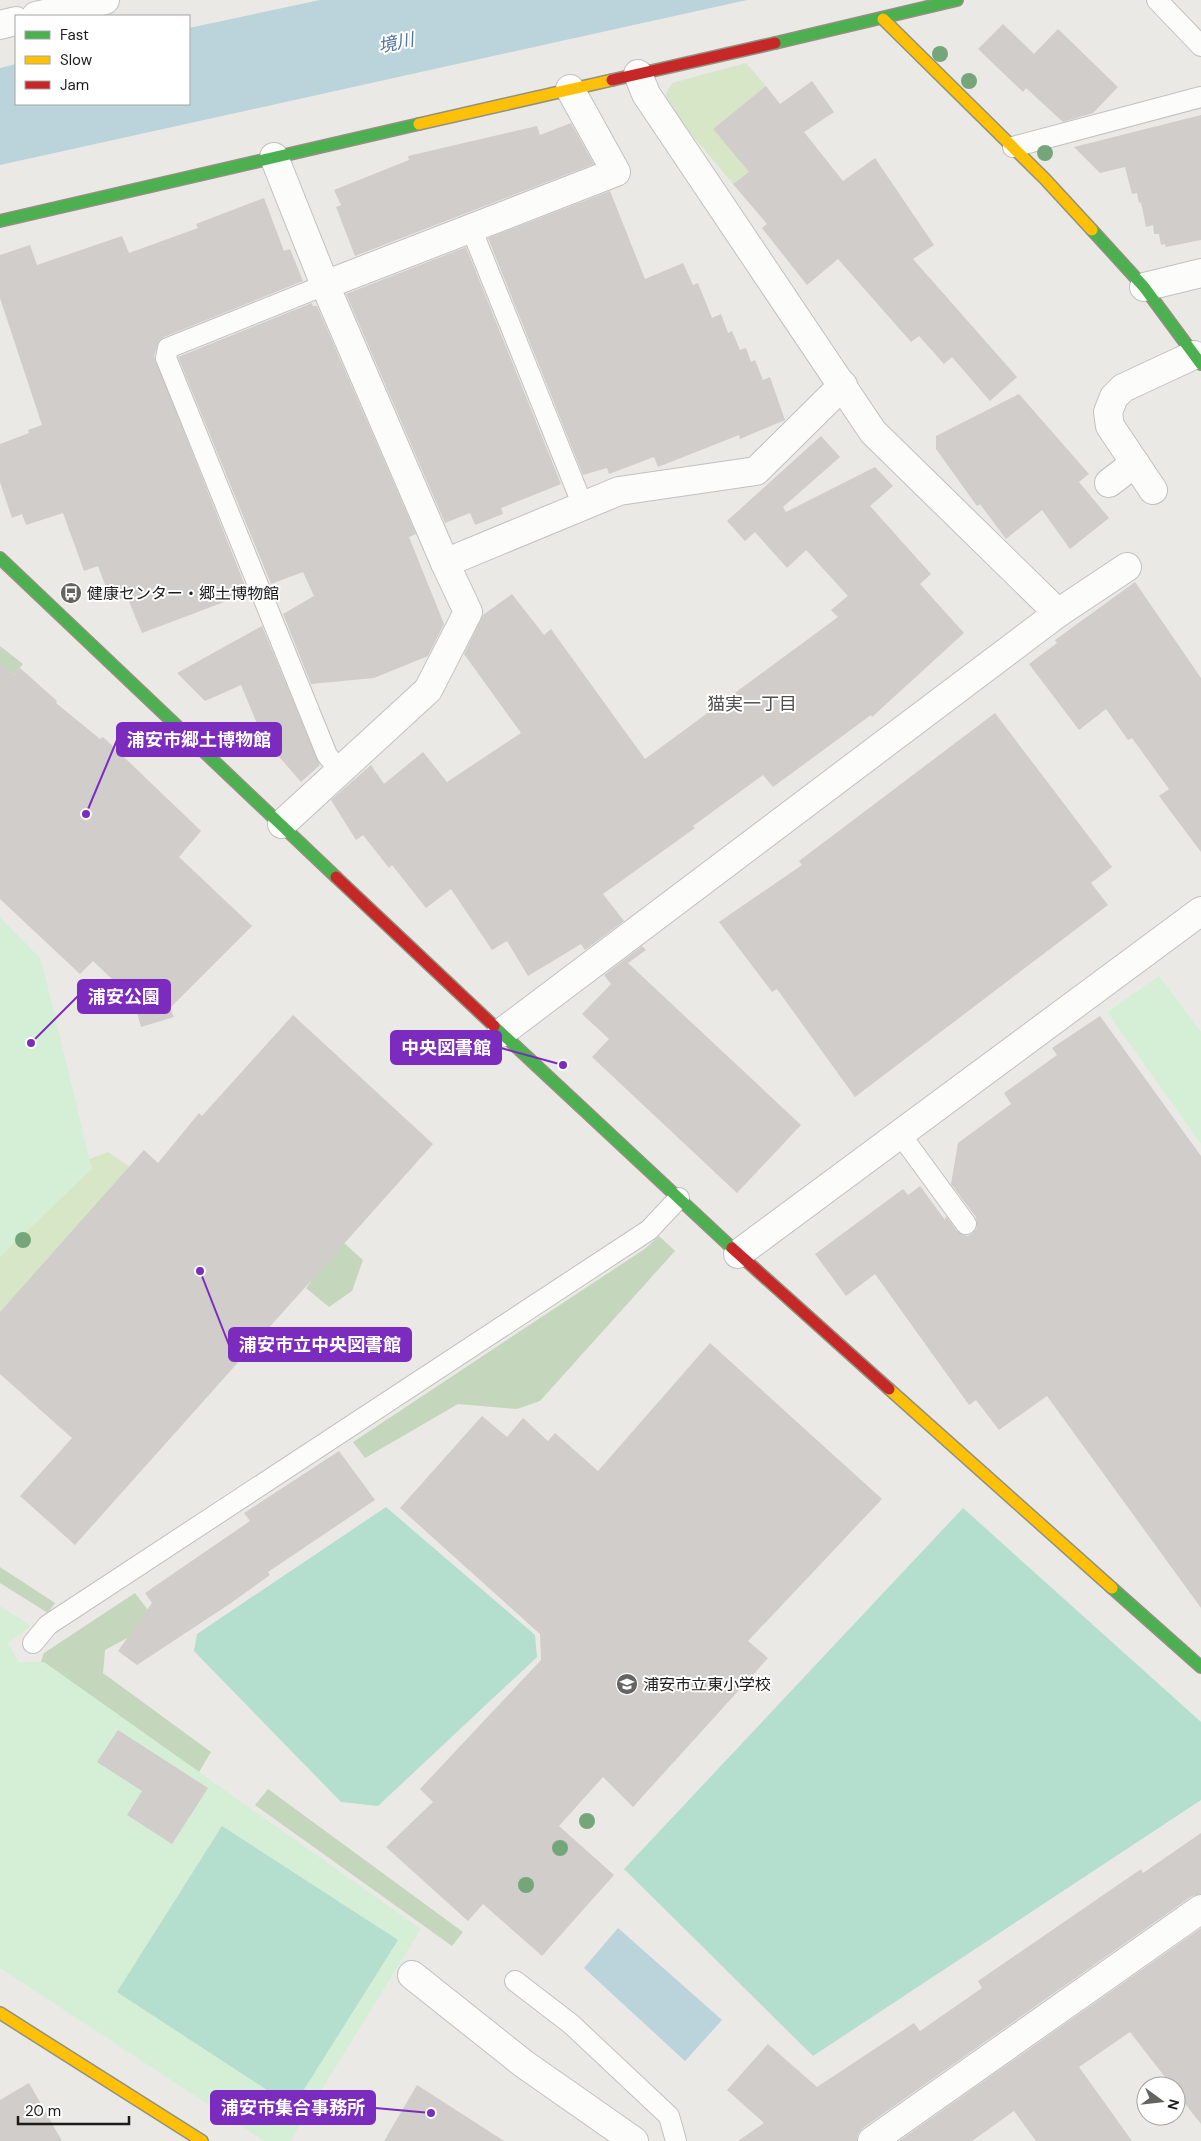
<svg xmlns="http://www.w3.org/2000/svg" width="1201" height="2141" viewBox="0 0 1201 2141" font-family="'DM Sans','Noto Sans JP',sans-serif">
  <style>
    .grass { fill: #d6e6c6 }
    .forest { fill: #c4d7bc }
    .park { fill: #d5efd6 }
    .pitch { fill: #b4dece }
    .water { fill: #bbd3db }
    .building { fill: #d0cdca }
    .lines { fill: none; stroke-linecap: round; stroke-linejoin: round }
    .lane-casing { stroke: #c2c1bf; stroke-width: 22 }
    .street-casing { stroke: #c2c1bf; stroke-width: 30 }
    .fast-casing { stroke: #90927f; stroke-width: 14 }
    .slow-casing { stroke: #90927f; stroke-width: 14 }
    .jam-casing { stroke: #90927f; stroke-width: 14 }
    .lane { stroke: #fcfcfb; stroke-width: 20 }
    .street { stroke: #fcfcfb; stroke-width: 28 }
    .fast { stroke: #4caf50; stroke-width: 11 }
    .slow { stroke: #ffc107; stroke-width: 11 }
    .jam { stroke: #c62828; stroke-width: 11 }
    .tree { fill: #75a67a }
    .labels { text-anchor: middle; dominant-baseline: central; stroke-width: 4; stroke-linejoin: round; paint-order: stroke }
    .poi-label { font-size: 16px; fill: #1c1c1c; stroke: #fff; text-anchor: start }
    .water-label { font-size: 18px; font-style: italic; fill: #5275a3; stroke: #fff }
    .neighbourhood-label { font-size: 18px; fill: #4f4f4f; stroke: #fff }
    .leader { fill: none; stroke: #7b2cbf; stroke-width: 2 }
    .callout-dot { fill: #7b2cbf; stroke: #fff; stroke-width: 2 }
    .callout { fill: #7b2cbf; stroke: #7b2cbf; stroke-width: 2 }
    .callout-label { font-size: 18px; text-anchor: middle; font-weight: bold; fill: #fff }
  </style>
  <rect width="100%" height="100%" fill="#ebe9e5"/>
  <g class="grass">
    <path d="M 746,63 L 766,86 L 713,129 L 749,172 L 733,184 L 668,106 L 666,93 L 672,83 Z"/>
    <path d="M 108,1152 L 130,1167 L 0,1312 L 0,1167 L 84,1161 Z"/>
  </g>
  <g class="forest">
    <path d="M 0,646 L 23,664 L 14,675 L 9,671 L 0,681 Z"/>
    <path d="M 659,1236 L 675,1251 L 540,1401 L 517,1409 L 458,1404 L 365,1458 L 353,1442 L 646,1248 Z"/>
    <path d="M 344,1243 L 363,1260 L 352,1291 L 329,1307 L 306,1288 L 311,1281 L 270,1245 Z"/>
    <path d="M 0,1567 L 55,1603 L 48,1613 L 0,1583 Z"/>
    <path d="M 135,1593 L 157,1622 L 105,1650 L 103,1673 L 211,1752 L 199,1772 L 62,1679 L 39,1667 L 44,1653 Z"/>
    <path d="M 268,1789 L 463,1932 L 452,1946 L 255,1805 Z"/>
  </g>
  <g class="park">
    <path d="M 0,917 L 41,959 L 92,1169 L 0,1257 Z"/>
    <path d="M 1159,976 L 1201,1032 L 1201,1144 L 1107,1012 Z"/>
    <path d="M 0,1606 L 31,1626 L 8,1643 L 19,1662 L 44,1662 L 421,1929 L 290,2141 L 264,2141 L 0,1968 Z"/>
  </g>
  <g class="pitch">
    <path d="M 386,1507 L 535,1635 L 537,1657 L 378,1806 L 341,1802 L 194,1651 L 197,1634 Z"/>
    <path d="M 963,1508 L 1201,1722 L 1201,1800 L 813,2056 L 624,1869 Z"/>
    <path d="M 222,1826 L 398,1940 L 293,2107 L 117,1992 Z"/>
  </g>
  <g class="water">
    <path d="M 320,0 L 747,0 L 0,165 L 0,68 L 16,64 L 16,104 L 189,104 L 189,28 Z"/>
    <path d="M 618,1928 L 722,2020 L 685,2061 L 584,1968 Z"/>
  </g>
  <g class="building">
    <path d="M 1003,24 L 1034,54 L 1058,29 L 1118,87 L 1093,113 L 1063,122 L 1026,88 L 1023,92 L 978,49 Z"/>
    <path d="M 812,81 L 834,112 L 804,132 L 843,181 L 875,158 L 934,245 L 913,259 L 1017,377 L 990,401 L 952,357 L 944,364 L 919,336 L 911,342 L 838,259 L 807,285 L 762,228 L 767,224 L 733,184 L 749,172 L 713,129 L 766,86 L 780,104 Z"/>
    <path d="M 1201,115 L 1201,240 L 1166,247 L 1165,244 L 1161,245 L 1159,234 L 1154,234 L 1153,225 L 1146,227 L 1141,202 L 1139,203 L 1137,193 L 1132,194 L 1125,167 L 1100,173 L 1074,147 Z"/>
    <path d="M 571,123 L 594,164 L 355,256 L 336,207 L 341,205 L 334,190 L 409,160 L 408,156 L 537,126 L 540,135 Z"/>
    <path d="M 610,191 L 645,279 L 683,263 L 693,285 L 698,283 L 712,318 L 721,314 L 728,333 L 732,331 L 740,350 L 746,348 L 751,362 L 755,360 L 763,380 L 770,377 L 785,420 L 740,439 L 739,435 L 658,467 L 654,457 L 609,474 L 607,468 L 583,475 L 488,238 Z"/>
    <path d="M 264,198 L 284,251 L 290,249 L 303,281 L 164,337 L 159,341 L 154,356 L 248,593 L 142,633 L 127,597 L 117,600 L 111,585 L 106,587 L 98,566 L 84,571 L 63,513 L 26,525 L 22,514 L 12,518 L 0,482 L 0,444 L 29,433 L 28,430 L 42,425 L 0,298 L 0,255 L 30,245 L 37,265 L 122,236 L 129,253 L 198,228 L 196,224 Z"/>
    <path d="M 466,247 L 561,484 L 501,508 L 503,514 L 475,525 L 470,513 L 445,523 L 346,294 Z"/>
    <path d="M 312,303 L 313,306 L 317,306 L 416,534 L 409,537 L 444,624 L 428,656 L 374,678 L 311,684 L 283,614 L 314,596 L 303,572 L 271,584 L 178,357 Z"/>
    <path d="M 1019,394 L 1089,474 L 1079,482 L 1109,518 L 1070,549 L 1042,510 L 1006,539 L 980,504 L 977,506 L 936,449 L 936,436 Z"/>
    <path d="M 821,436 L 840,457 L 783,507 L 786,512 L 875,467 L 893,486 L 870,506 L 931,574 L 920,584 L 964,633 L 872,717 L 871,715 L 773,787 L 763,775 L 693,826 L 695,828 L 603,894 L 624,921 L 585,950 L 581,944 L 528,976 L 507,941 L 492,950 L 451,889 L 426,908 L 392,865 L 389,868 L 363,835 L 356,840 L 331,800 L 371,765 L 384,784 L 423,752 L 447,782 L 521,733 L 464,654 L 483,615 L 512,594 L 544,635 L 551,629 L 645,759 L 838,617 L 831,610 L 848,596 L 806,550 L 787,568 L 755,532 L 745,541 L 727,521 Z"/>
    <path d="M 1135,582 L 1201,678 L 1201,852 L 1159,796 L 1169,789 L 1132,738 L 1128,740 L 1106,709 L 1079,730 L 1029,664 L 1057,643 L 1055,640 Z"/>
    <path d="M 262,626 L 320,765 L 301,782 L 274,751 L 269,753 L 241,685 L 205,701 L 177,673 Z"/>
    <path d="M 0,664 L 14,675 L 20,668 L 57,701 L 56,703 L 100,739 L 103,737 L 201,831 L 179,857 L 252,926 L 170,1008 L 174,1017 L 141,1027 L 133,999 L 93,961 L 80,974 L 0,899 Z"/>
    <path d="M 995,713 L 1112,867 L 1091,883 L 1108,905 L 855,1097 L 777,989 L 772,992 L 719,922 L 802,865 L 799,861 Z"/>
    <path d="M 642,946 L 646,950 L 628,963 L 801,1125 L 737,1193 L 592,1057 L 609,1039 L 582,1014 L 611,984 L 604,975 Z"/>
    <path d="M 293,1015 L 433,1144 L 75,1545 L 20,1496 L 72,1438 L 0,1374 L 0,1312 L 144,1150 L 158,1163 L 199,1113 L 202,1116 Z"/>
    <path d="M 1100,1016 L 1201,1156 L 1201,1608 L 1047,1396 L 999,1430 L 976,1400 L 969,1405 L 875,1274 L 846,1296 L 815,1254 L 903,1189 L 908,1195 L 920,1186 L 945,1220 L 946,1216 L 957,1231 L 967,1236 L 973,1233 L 977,1228 L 976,1217 L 951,1184 L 958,1143 L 1011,1104 L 1004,1093 L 1057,1055 L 1052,1048 Z"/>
    <path d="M 710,1343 L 882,1499 L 748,1641 L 768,1658 L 633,1807 L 603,1777 L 559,1826 L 614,1875 L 542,1956 L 483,1904 L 468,1921 L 386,1847 L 433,1802 L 420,1789 L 541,1660 L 540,1634 L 400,1508 L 482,1416 L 507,1437 L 523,1418 L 548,1441 L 555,1433 L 598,1471 Z"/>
    <path d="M 339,1451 L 375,1500 L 268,1572 L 270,1575 L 231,1603 L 137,1665 L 118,1651 L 152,1603 L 145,1593 L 250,1521 L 244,1513 Z"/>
    <path d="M 118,1730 L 208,1788 L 172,1844 L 127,1815 L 142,1791 L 97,1762 Z"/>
    <path d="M 1201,1833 L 1201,1894 L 1192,1896 L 863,2128 L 858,2134 L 857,2141 L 738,2141 L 764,2123 L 727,2090 L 768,2044 L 817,2087 L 914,2023 L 920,2031 L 982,1988 L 978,1981 L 1141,1869 L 1143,1873 Z"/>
    <path d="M 1201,1928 L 1201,2124 L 1176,2092 L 1176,2086 L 1172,2086 L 1130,2032 L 1079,2067 L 1132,2141 L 1036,2141 L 1014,2111 L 972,2141 L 899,2141 Z"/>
    <path d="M 29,2083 L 62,2141 L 0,2141 L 0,2100 Z"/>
    <path d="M 417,2085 L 504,2141 L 384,2141 Z"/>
  </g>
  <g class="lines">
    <g class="lane-casing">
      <g id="lane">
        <path d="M 1157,0 L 1201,46"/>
        <path d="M 1013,147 L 1201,97"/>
        <path d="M 471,228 L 583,506"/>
        <path d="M 325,285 L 168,348 L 166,358 L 327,755 L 340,771"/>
        <path d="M 900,1134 L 966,1224"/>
        <path d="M 33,1643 L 48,1625 L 649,1230 L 679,1198"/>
        <path d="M 515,1981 L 571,2024 L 669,2116 L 676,2141"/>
      </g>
    </g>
    <g class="street-casing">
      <g id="street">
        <path d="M 36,16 L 105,0"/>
        <path d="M 0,25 L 16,21"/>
        <path d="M 638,74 L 646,94 L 873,432 L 1058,613 L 1127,567"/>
        <path d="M 274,157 L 325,285"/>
        <path d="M 1144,287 L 1201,273"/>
        <path d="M 1109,483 L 1135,463"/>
        <path d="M 1153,490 L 1110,426 L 1108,412 L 1114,397 L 1123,388 L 1194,355"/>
        <path d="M 445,563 L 325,285 L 616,172 L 570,89"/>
        <path d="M 282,824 L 428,690 L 468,612 L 445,563 L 619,491 L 756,471 L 843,385"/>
        <path d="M 501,1033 L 1058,613"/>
        <path d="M 738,1254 L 1201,911"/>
        <path d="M 412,1975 L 524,2064 L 634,2141"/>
        <path d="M 872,2141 L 1201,1909"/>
      </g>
    </g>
    <g class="fast-casing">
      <g id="fast">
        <path d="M 775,43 L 957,0"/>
        <path d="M 0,221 L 419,124"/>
        <path d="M 1092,230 L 1144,287 L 1201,364"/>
        <path d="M 0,558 L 336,877"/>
        <path d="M 494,1026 L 732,1248"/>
        <path d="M 1112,1588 L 1201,1667"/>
      </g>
    </g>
    <g class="slow-casing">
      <g id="slow">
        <path d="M 883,19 L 1045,179 L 1092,230"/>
        <path d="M 419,124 L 612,80"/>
        <path d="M 889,1389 L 1112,1588"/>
        <path d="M 0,2013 L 202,2141"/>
      </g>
    </g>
    <g class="jam-casing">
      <g id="jam">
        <path d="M 612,80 L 775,43"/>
        <path d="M 336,877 L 494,1026"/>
        <path d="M 732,1248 L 889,1389"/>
      </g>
    </g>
    <use href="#lane" class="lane"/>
    <use href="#street" class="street"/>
    <use href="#fast" class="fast"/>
    <use href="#slow" class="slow"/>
    <use href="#jam" class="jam"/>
  </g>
  <g class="tree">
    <circle cx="940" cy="54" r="8"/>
    <circle cx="969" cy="81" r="8"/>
    <circle cx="1045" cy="153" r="8"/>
    <circle cx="23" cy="1240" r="8"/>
    <circle cx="587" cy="1821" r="8"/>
    <circle cx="560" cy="1848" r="8"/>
    <circle cx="526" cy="1885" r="8"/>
  </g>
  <defs>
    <g id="bus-disc" transform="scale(1.125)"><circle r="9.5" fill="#646462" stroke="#fff"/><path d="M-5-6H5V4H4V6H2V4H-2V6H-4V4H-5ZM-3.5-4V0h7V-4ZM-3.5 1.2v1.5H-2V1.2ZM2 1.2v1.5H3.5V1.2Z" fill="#fff"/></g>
    <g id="school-disc" transform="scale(1.125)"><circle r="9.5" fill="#646462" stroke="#fff"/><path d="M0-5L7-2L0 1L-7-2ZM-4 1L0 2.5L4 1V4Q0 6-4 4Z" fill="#fff"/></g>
  </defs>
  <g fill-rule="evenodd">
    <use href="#bus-disc" x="71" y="593"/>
    <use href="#school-disc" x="627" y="1684"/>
  </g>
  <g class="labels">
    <g class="poi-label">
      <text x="87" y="593">健康センター・郷土博物館</text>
      <text x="643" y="1684">浦安市立東小学校</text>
    </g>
    <g class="water-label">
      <text transform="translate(396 43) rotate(-12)">境川</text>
    </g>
    <g class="neighbourhood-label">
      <text x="752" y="704">猫実一丁目</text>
    </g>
  </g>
  <path class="leader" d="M86 814L117 740M31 1043L78 996M563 1065L501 1048M200 1271L229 1345M431 2113L375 2108"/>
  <g class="callout-dot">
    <circle cx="86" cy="814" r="5"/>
    <circle cx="31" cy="1043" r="5"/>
    <circle cx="563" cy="1065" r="5"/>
    <circle cx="200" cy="1271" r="5"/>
    <circle cx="431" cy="2113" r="5"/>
  </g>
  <g class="callout">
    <rect x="117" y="723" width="164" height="33" rx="5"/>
    <rect x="78" y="980" width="92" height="33" rx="5"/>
    <rect x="391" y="1031" width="110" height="33" rx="5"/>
    <rect x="229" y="1328" width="182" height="33" rx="5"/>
    <rect x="211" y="2091" width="164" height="33" rx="5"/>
  </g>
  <g class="callout-label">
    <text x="199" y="746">浦安市郷土博物館</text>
    <text x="124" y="1003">浦安公園</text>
    <text x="446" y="1054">中央図書館</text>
    <text x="320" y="1351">浦安市立中央図書館</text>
    <text x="293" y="2114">浦安市集合事務所</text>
  </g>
  <rect x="15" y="15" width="175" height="90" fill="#ffffff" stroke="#a4a4a4"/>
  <rect x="25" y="31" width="25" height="8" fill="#4caf50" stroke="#a4a4a4"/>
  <text x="60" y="40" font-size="15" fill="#1c1c1c">Fast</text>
  <rect x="25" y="56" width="25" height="8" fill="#ffc107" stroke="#a4a4a4"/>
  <text x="60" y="65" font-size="15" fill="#1c1c1c">Slow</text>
  <rect x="25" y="81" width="25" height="8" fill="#c62828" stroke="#a4a4a4"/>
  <text x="60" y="90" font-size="15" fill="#1c1c1c">Jam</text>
  <g transform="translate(1161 2101) rotate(105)"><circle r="24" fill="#ffffff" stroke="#a4a4a4"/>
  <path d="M0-4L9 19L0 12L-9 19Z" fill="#646462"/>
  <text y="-8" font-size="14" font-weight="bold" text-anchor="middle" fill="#1c1c1c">N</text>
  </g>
  <path d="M18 2116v8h111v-8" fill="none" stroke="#1c1c1c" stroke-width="2.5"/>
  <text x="25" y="2116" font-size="15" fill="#1c1c1c" stroke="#ffffff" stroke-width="4" paint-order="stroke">20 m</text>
</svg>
